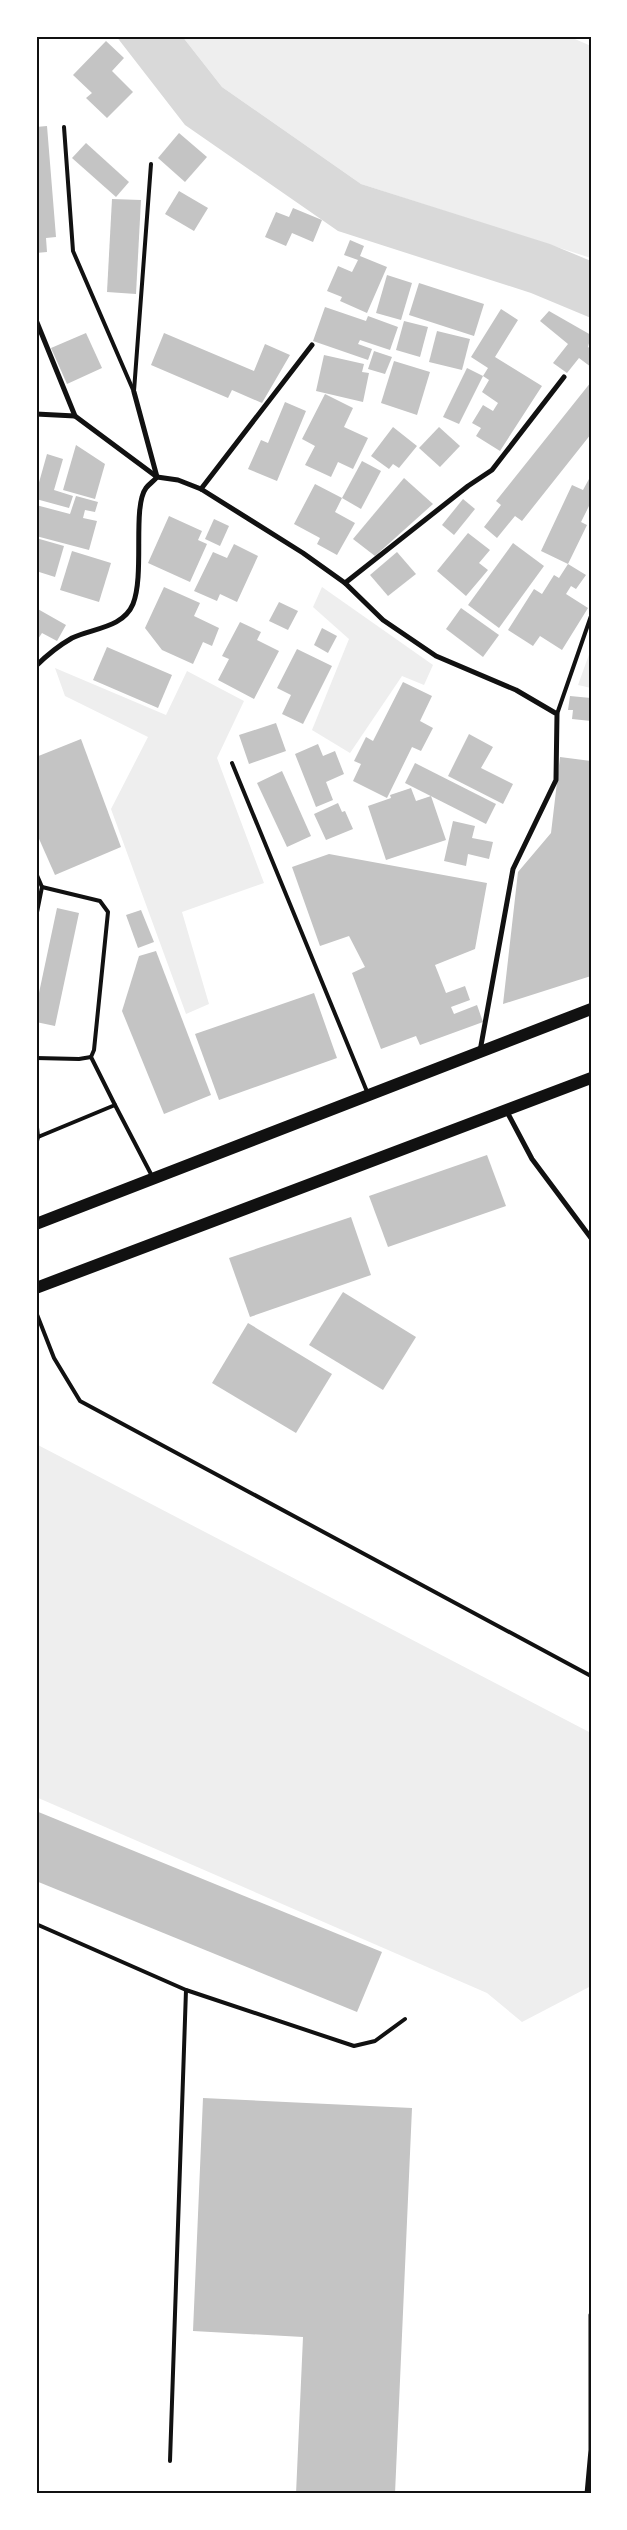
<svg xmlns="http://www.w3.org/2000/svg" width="627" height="2530" viewBox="0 0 627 2530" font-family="Raleway,sans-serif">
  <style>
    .green { fill: #eee }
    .water { fill: #d9d9d9 }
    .building { fill: #c4c4c4 }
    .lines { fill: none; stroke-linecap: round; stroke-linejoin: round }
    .service { stroke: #111; stroke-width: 4 }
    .minor { stroke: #111; stroke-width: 5 }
    .primary { stroke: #111; stroke-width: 12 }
    .neatline { fill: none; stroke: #111; stroke-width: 2 }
  </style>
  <rect width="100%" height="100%" fill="#fff"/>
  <g class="green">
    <path d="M 182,36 L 568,36 L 591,46 L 591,258 L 361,184 L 222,87 Z"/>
    <path d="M 322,587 L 433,665 L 424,685 L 402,676 L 350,753 L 312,730 L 349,639 L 313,607 Z"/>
    <path d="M 591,649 L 591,688 L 578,685 Z"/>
    <path d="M 55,668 L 166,715 L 187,671 L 244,701 L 217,758 L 264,883 L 182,912 L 209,1004 L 186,1014 L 111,809 L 148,737 L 65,696 Z"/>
    <path d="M 36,1444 L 591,1733 L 591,1986 L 522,2022 L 487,1993 L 36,1797 Z"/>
  </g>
  <path class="water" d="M 116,36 L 182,36 L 222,87 L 361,184 L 550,244 L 591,261 L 591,318 L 531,293 L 338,231 L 185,125 Z"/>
  <g class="building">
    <path d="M 106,41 L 124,58 L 112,71 L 133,92 L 107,118 L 86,98 L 92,93 L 73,75 Z"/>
    <path d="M 47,126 L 56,237 L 46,238 L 47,252 L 36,253 L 36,127 Z"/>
    <path d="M 179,133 L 207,157 L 185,182 L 158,158 Z"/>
    <path d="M 86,143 L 129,182 L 116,197 L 72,158 Z"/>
    <path d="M 179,191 L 208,208 L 194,231 L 165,214 Z"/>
    <path d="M 112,199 L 141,200 L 136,294 L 107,292 Z"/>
    <path d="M 293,208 L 322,220 L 313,242 L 292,233 L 286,246 L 265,237 L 276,212 L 289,217 Z"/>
    <path d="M 350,240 L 364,246 L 360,256 L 387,267 L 367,313 L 340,301 L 342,297 L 327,291 L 338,266 L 352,272 L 358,260 L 344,255 Z"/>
    <path d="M 387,275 L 412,283 L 401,320 L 376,313 Z"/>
    <path d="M 419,283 L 484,304 L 474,336 L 409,315 Z"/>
    <path d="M 325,307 L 366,321 L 368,316 L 398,327 L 390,350 L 360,340 L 358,344 L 372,349 L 368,360 L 313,341 Z"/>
    <path d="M 501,309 L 518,320 L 495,357 L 542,386 L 500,451 L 476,436 L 481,428 L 472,423 L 483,405 L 493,411 L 498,403 L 482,392 L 489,380 L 483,376 L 488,368 L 471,357 Z"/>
    <path d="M 549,311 L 591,335 L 588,347 L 591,349 L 591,367 L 579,358 L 567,373 L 553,363 L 568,344 L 540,321 Z"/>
    <path d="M 404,321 L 428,327 L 420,357 L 396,350 Z"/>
    <path d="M 437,331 L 470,339 L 462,370 L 429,362 Z"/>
    <path d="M 86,333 L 102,368 L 67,384 L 51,348 Z"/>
    <path d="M 164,333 L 254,371 L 265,344 L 290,355 L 262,403 L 232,390 L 228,398 L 151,365 Z"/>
    <path d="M 374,351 L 392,357 L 385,374 L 368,369 Z"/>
    <path d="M 324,355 L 364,364 L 362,372 L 369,373 L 363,402 L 316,391 Z"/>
    <path d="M 394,361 L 430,372 L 417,415 L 381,403 Z"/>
    <path d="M 467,368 L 483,376 L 459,424 L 443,417 Z"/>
    <path d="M 591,382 L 591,434 L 522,521 L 515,516 L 497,538 L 484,527 L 501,505 L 496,501 Z"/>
    <path d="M 325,394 L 353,408 L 344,427 L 368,438 L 353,469 L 338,462 L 331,477 L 305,465 L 315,446 L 302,439 Z"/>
    <path d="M 285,402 L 306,411 L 277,481 L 248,469 L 261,440 L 268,443 Z"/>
    <path d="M 393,427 L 417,446 L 399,468 L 393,464 L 389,469 L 371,456 Z"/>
    <path d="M 439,427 L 460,446 L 440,467 L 419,448 Z"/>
    <path d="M 76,445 L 105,464 L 95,499 L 63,490 Z"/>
    <path d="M 47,454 L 63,459 L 54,490 L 73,496 L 69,508 L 36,499 L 36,486 L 38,486 Z"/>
    <path d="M 362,461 L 381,471 L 361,509 L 342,498 Z"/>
    <path d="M 404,478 L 433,504 L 375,556 L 353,539 Z"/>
    <path d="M 589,479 L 591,502 L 581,522 L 587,525 L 568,564 L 541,551 L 572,485 L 583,490 Z"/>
    <path d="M 315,484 L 342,498 L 335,512 L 355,523 L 337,555 L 317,544 L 320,538 L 294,524 Z"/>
    <path d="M 76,496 L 98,502 L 95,512 L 85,510 L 83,518 L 97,521 L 89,550 L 36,536 L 36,505 L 70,514 Z"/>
    <path d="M 463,499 L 475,509 L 454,535 L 442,525 Z"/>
    <path d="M 169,516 L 202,531 L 198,540 L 207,544 L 190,582 L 148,563 Z"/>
    <path d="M 214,519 L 229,526 L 220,546 L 205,539 Z"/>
    <path d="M 468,533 L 490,550 L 479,563 L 488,570 L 466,596 L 437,571 Z"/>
    <path d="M 36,538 L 64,546 L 55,577 L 36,571 Z"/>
    <path d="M 513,543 L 544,566 L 499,628 L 468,605 Z"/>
    <path d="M 234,544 L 258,556 L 237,602 L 220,594 L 217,601 L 194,591 L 213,552 L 227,558 Z"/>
    <path d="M 72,551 L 111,563 L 99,602 L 60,590 Z"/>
    <path d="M 397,552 L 416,574 L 388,596 L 370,575 Z"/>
    <path d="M 568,564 L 586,575 L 576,589 L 571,586 L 566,594 L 588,608 L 562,650 L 540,636 L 533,646 L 508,630 L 534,589 L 542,594 L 554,575 L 559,578 Z"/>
    <path d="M 164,587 L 200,603 L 194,616 L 219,628 L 212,646 L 203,642 L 193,664 L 162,650 L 145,628 Z"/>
    <path d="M 279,602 L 298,611 L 288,630 L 269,621 Z"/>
    <path d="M 36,608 L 66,625 L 57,641 L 42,633 L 36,642 Z"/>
    <path d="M 461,608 L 499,635 L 483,657 L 446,629 Z"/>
    <path d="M 240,622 L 261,632 L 257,640 L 279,651 L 254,699 L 218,680 L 229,659 L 222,656 Z"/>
    <path d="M 322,628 L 337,636 L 328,653 L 314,645 Z"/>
    <path d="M 107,647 L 172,675 L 158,708 L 93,680 Z"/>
    <path d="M 297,649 L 332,666 L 303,724 L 282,714 L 291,695 L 277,688 Z"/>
    <path d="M 403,682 L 432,696 L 420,721 L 433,728 L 421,751 L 412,747 L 387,798 L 353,781 L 361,764 L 354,761 L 366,737 L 373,741 Z"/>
    <path d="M 570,696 L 591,698 L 591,721 L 572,719 L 573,710 L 568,710 Z"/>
    <path d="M 276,723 L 286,751 L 249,764 L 239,735 Z"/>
    <path d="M 469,734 L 493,747 L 481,768 L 513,784 L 503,804 L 448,776 Z"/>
    <path d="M 81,739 L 121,847 L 55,875 L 36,832 L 36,757 Z"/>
    <path d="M 318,744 L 323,756 L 335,751 L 344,774 L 326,782 L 333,800 L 316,807 L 295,754 Z"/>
    <path d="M 560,757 L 591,761 L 591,976 L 503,1004 L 518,872 L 551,833 Z"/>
    <path d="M 415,763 L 496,804 L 486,824 L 405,783 Z"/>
    <path d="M 282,771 L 311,836 L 287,847 L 257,783 Z"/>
    <path d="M 411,788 L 416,801 L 431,796 L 446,840 L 386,860 L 368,806 L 391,798 L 390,795 Z"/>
    <path d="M 338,803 L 342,812 L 345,811 L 353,829 L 326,840 L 314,814 Z"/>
    <path d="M 453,821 L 475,826 L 472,838 L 493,842 L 489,859 L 468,854 L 466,866 L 444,861 Z"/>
    <path d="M 329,854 L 487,883 L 475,949 L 435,965 L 446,993 L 465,986 L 470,1000 L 451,1007 L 454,1014 L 477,1005 L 483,1022 L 420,1045 L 416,1036 L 381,1049 L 352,973 L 365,967 L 349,936 L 320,946 L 292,867 Z"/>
    <path d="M 57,908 L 79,913 L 55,1026 L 36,1022 L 36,1007 Z"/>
    <path d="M 141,910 L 154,942 L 138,948 L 126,915 Z"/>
    <path d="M 156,951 L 211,1095 L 164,1114 L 122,1011 L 139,956 Z"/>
    <path d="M 314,993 L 337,1058 L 219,1100 L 195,1034 Z"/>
    <path d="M 487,1155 L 506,1206 L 388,1247 L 369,1196 Z"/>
    <path d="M 351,1217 L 371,1275 L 250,1317 L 229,1258 Z"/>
    <path d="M 343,1292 L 416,1337 L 383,1390 L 309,1345 Z"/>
    <path d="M 248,1323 L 332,1374 L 296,1433 L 212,1383 Z"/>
    <path d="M 36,1811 L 382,1952 L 357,2012 L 36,1881 Z"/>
    <path d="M 203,2098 L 412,2108 L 395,2494 L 296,2494 L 303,2337 L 193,2331 Z"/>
  </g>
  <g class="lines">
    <g class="service">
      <path d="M 64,127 L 73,251 L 134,392"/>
      <path d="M 134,391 L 151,164"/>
      <path d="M 557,714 L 591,616"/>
      <path d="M 232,763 L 368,1094"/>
      <path d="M 36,873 L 42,887 L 36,917"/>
      <path d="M 36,1058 L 79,1059 L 91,1057"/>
      <path d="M 115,1105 L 152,1176"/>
      <path d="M 36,1118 L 38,1137 L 36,1145"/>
      <path d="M 38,1137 L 115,1105 L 91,1057 L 94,1050 L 108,912 L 100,901 L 42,887"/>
      <path d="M 36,1312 L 54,1358 L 80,1401 L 591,1676"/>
      <path d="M 36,1924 L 186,1990 L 170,2461"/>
      <path d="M 186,1990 L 354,2046 L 375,2041 L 405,2019"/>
    </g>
    <g class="minor">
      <path d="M 36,320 L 75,416"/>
      <path d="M 134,392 L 157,477"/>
      <path d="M 36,414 L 75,416 L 157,477"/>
      <path d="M 201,489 L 312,345"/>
      <path d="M 345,583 L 468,486 L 492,470 L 564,377"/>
      <path d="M 36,666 C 47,655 58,646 72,638 C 93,628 123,628 133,604 C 145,574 132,507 146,488 C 149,484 154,481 157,477 L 178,480 L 201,489 L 303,553 L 345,583 L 383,620 L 436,656 L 516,690 L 557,714 L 556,780 L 513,869 L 480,1051"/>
      <path d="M 506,1110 L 532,1159 L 591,1238"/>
      <path d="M 587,2494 L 591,2450 L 591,2315"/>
    </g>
    <g class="primary">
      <path d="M 36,1224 L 591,1009"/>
      <path d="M 36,1288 L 591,1078"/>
    </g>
  </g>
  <rect width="627" height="2530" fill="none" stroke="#ffffff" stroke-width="75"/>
  <rect x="38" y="38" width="552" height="2454" class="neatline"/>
</svg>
